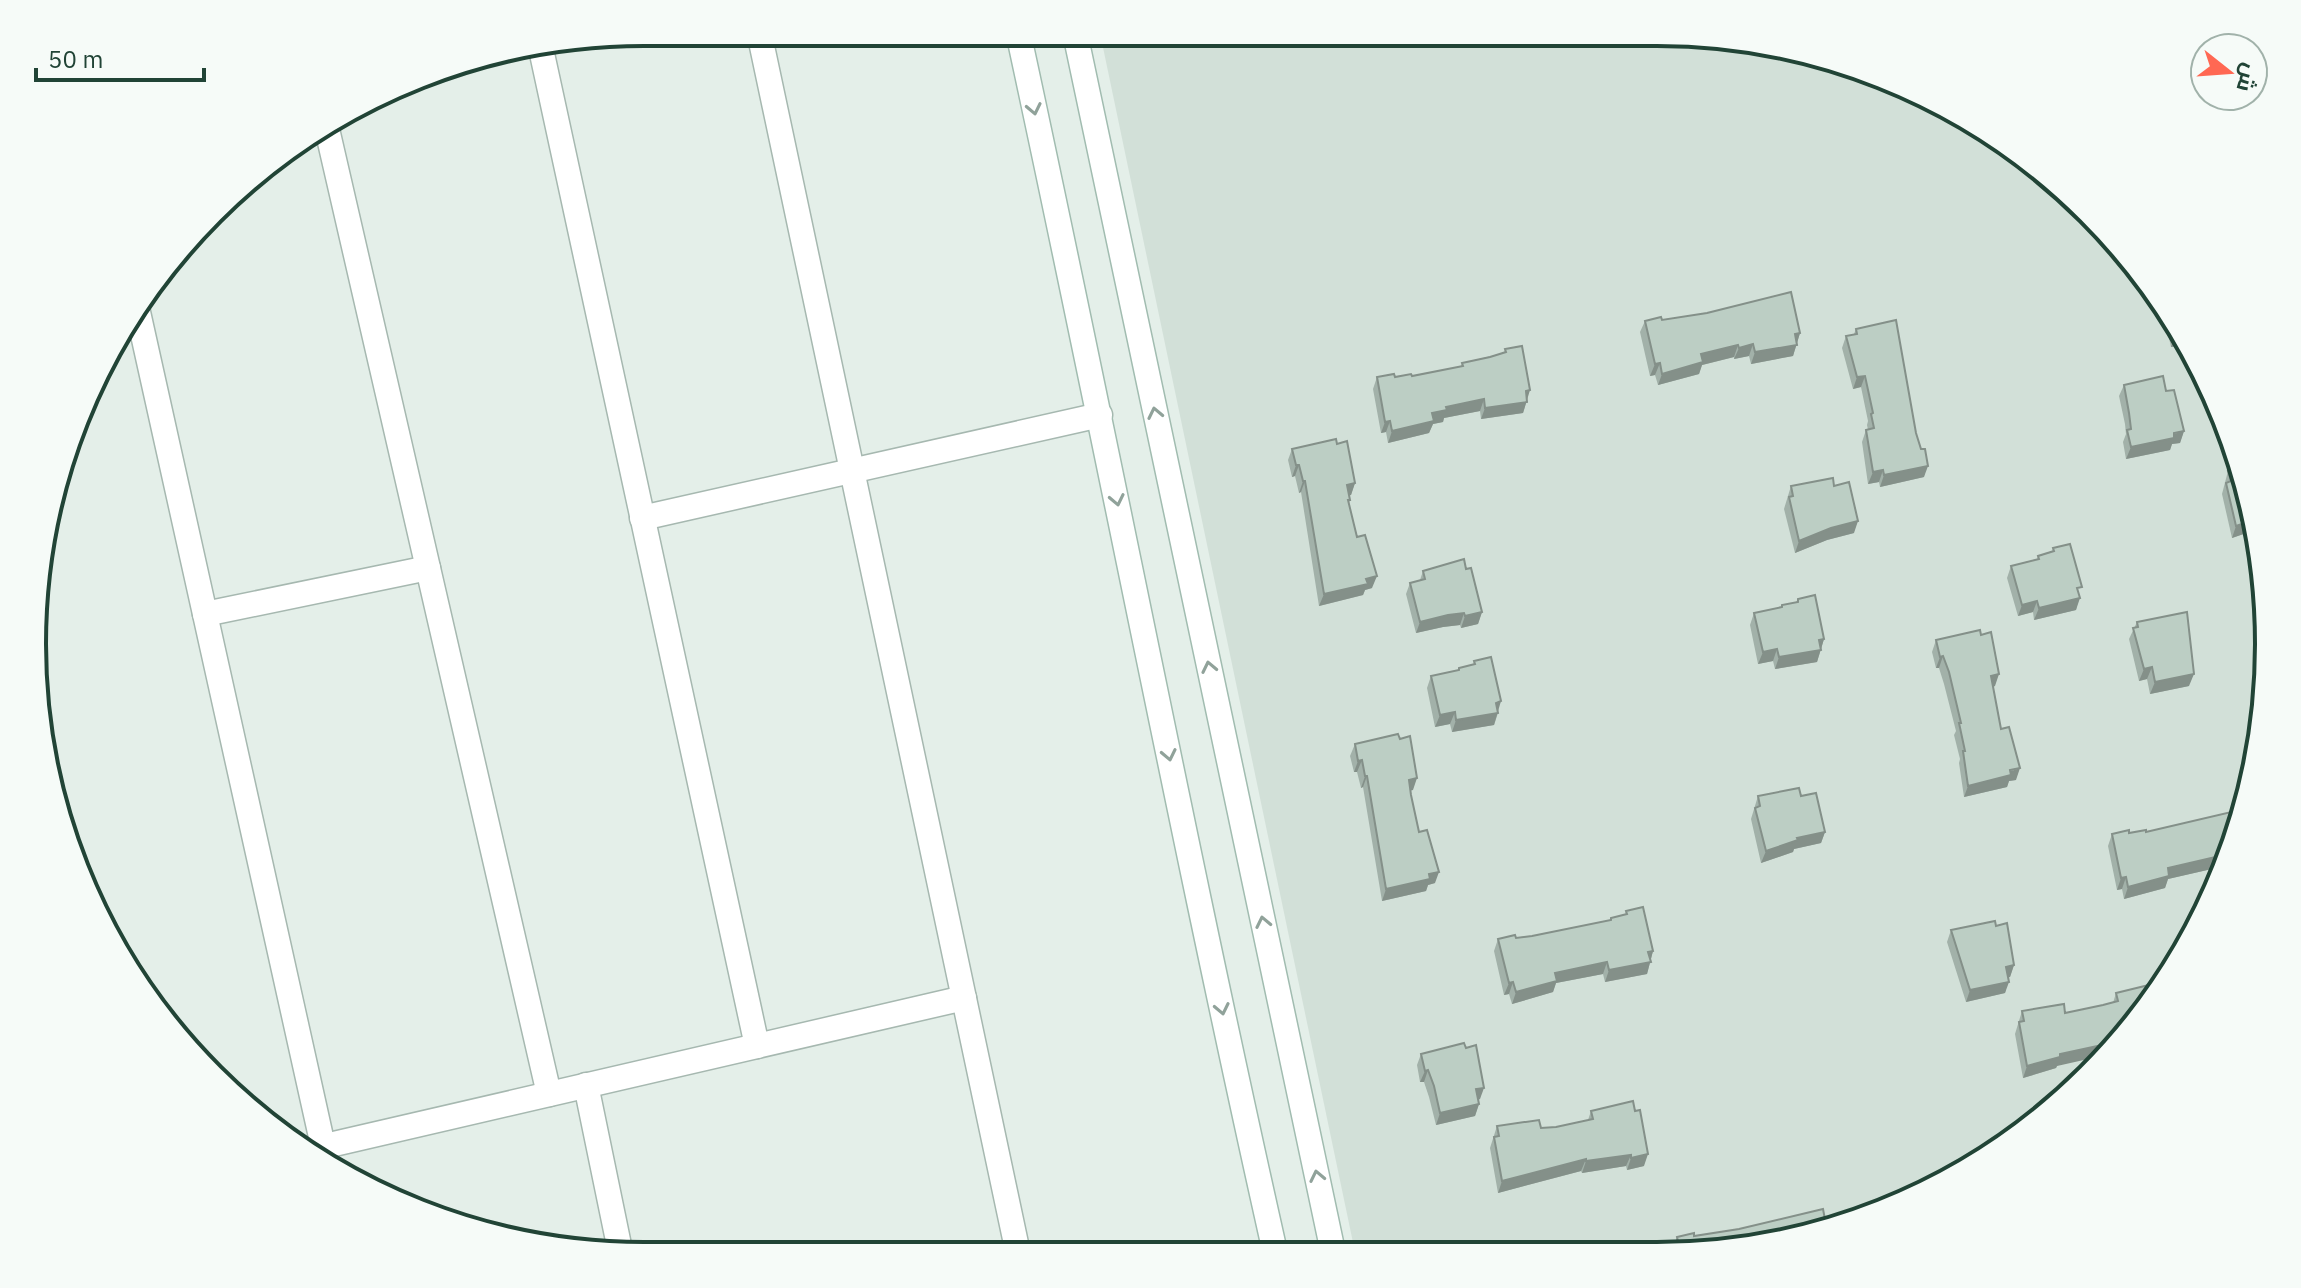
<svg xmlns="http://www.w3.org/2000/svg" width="2301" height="1288" viewBox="0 0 2301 1288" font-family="'IBM Plex Sans',Cairo,sans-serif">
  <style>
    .built { fill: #d2e0d8 }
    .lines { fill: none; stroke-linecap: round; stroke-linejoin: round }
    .minor-casing { stroke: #a6b8b0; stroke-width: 27 }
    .secondary-casing { stroke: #a1bcb0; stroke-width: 27 }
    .minor { stroke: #fff; stroke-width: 24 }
    .secondary { stroke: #fff; stroke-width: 24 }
    .wall { fill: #a2b1a9 }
    .shaded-wall { fill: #849089 }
    .building { fill: #bccec4; stroke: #849089; stroke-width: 2 }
    .oneway { stroke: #90a29a }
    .rim { fill: none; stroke: #214436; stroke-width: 4 }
  </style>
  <rect width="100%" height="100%" fill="#e4efe9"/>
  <path class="built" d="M 1100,33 L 1697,33 L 1853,64 L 1963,114 L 2061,184 L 2143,272 L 2206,374 L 2248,486 L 2268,604 L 2264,724 L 2236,841 L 2187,950 L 2090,1076 L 1997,1153 L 1854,1223 L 1736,1251 L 1355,1252 Z"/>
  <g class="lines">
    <g class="minor-casing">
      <g id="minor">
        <path d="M 759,32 L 1018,1253"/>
        <path d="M 541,49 L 757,1046"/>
        <path d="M 327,129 L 549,1094"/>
        <path d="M 136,303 L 323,1146"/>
        <path d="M 642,518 L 1100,415"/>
        <path d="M 205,614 L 428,568"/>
        <path d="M 586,1085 L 621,1255"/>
        <path d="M 308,1150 L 964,998"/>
      </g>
    </g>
    <g class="secondary-casing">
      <g id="secondary">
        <path d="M 1018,32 C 1106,438 1184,847 1275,1252"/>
        <path d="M 1075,33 L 1333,1252"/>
      </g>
    </g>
    <use href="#minor" class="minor"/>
    <use href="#secondary" class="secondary"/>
  </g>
  <g class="wall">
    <path d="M 2161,301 L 2189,346 L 2177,349 L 2176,346 L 2171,347 Z"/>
    <path d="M 1662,320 L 1800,333 L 1793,356 L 1751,364 L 1749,356 L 1734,359 L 1734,357 L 1702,365 L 1699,374 L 1658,385 L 1655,375 L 1650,376 L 1640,332 L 1645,321 Z"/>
    <path d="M 1856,329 L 1924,477 L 1880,487 L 1879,482 L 1868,484 L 1862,442 L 1866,430 L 1868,430 L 1867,425 L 1868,421 L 1861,387 L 1853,389 L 1842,348 L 1846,336 L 1854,334 Z"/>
    <path d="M 1505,349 L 1527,400 L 1523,413 L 1481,419 L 1480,411 L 1444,418 L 1443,422 L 1433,424 L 1429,433 L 1388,443 L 1386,432 L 1381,433 L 1373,389 L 1377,377 L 1412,376 L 1461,367 L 1462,363 L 1504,353 Z"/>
    <path d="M 2124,385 L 2166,391 L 2184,431 L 2180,443 L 2172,444 L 2170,450 L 2126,459 L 2123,442 L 2126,434 L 2125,424 L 2119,396 Z"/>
    <path d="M 1337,444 L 1355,483 L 1351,495 L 1349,495 L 1350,500 L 1349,503 L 1357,537 L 1372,588 L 1365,590 L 1363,595 L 1319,606 L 1301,492 L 1299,493 L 1295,476 L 1292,477 L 1288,460 L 1292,449 Z"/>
    <path d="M 2228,471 L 2255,530 L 2232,538 L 2222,494 Z"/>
    <path d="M 1791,486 L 1834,486 L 1854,533 L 1827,540 L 1795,553 L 1784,509 Z"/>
    <path d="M 2053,548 L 2079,595 L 2076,610 L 2034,620 L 2033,612 L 2018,616 L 2007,578 L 2011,566 L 2037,559 L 2038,556 L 2052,552 Z"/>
    <path d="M 1466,569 L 1482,612 L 1478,624 L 1461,628 L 1460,625 L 1443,627 L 1416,633 L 1406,594 L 1410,583 L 1420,580 L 1423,571 Z"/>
    <path d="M 1798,599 L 1824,639 L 1817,662 L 1775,669 L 1773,661 L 1758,664 L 1750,625 L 1754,613 L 1781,607 L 1782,605 L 1796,602 Z"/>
    <path d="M 2137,622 L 2189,686 L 2150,694 L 2147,679 L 2139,681 L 2129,639 Z"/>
    <path d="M 1936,640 L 1995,686 L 1993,687 L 2001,729 L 2016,780 L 2009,781 L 2007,787 L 1964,797 L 1959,763 L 1960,759 L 1954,735 L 1956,731 L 1944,684 L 1939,668 L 1936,668 L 1932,652 Z"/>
    <path d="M 1474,661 L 1498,710 L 1498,713 L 1494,725 L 1452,732 L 1450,724 L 1435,727 L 1427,688 L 1431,676 L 1458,670 L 1459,668 L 1473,665 Z"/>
    <path d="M 1355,744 L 1413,790 L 1410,790 L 1419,832 L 1435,883 L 1428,885 L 1426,891 L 1382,901 L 1363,787 L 1361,788 L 1357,772 L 1354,772 L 1350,756 Z"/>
    <path d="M 1758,796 L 1801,796 L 1825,832 L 1821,843 L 1794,849 L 1793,852 L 1761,863 L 1751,819 Z"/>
    <path d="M 2244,809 L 2217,876 L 2216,868 L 2168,879 L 2165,888 L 2124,899 L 2122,889 L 2117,890 L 2108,846 L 2112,834 L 2146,832 Z"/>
    <path d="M 1626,911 L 1653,951 L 1647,974 L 1605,982 L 1603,974 L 1556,983 L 1553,992 L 1512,1004 L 1509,994 L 1504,995 L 1494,951 L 1498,939 L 1532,936 L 1610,920 L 1611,918 L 1625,915 Z"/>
    <path d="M 1996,926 L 2014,965 L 2010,977 L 2008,977 L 2005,993 L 1966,1002 L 1947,942 L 1951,930 Z"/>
    <path d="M 2157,983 L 2057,1066 L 2056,1068 L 2023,1078 L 2015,1034 L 2022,1011 L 2065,1013 L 2103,1005 L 2113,1003 L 2116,993 Z"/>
    <path d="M 1421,1054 L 1480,1099 L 1478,1100 L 1479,1104 L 1475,1116 L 1436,1125 L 1429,1097 L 1424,1082 L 1420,1082 L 1417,1065 Z"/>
    <path d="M 1591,1111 L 1644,1166 L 1627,1170 L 1626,1166 L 1582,1173 L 1581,1171 L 1498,1193 L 1490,1148 L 1497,1126 L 1541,1128 L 1556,1127 L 1588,1120 Z"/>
    <path d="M 1677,1237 L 1736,1251 L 1673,1251 L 1673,1248 Z"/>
  </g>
  <g class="shaded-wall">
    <path d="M 1800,333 L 1793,356 L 1751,364 L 1755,352 L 1795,334 Z"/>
    <path d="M 2180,334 L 2176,346 L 2171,347 L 2175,335 Z"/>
    <path d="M 2181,337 L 2183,337 L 2189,346 L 2177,349 Z"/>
    <path d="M 1753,344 L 1749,356 L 1734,359 L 1739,348 Z"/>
    <path d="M 1738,345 L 1734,357 L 1702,365 L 1699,374 L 1658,385 L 1662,374 L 1701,354 Z"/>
    <path d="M 1660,363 L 1655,375 L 1650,376 L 1655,364 Z"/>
    <path d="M 1865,376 L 1861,387 L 1853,389 L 1857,377 Z"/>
    <path d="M 1530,390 L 1523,413 L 1481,419 L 1485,408 Z"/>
    <path d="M 1484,399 L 1480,411 L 1444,418 L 1443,422 L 1433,424 L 1429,433 L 1388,443 L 1392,431 L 1446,407 Z"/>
    <path d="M 1390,421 L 1386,432 L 1381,433 L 1385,422 Z"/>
    <path d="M 2184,431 L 2180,443 L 2172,444 L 2170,450 L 2126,459 L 2131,447 Z"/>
    <path d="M 1296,465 L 1299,465 L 1295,476 L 1292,477 Z"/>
    <path d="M 1928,466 L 1924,477 L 1880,487 L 1884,475 Z"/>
    <path d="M 1883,470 L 1879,482 L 1868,484 L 1873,472 Z"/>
    <path d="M 1303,481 L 1305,481 L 1301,492 L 1299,493 Z"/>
    <path d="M 1355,483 L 1351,495 L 1343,497 L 1347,485 Z"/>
    <path d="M 2254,520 L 2255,530 L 2232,538 L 2236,526 Z"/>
    <path d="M 1858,521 L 1854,533 L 1827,540 L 1795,553 L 1799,541 L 1831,528 Z"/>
    <path d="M 1377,576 L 1372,588 L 1365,590 L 1363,595 L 1319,606 L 1324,594 L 1366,579 Z"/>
    <path d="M 2080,598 L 2076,610 L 2034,620 L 2039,608 Z"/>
    <path d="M 2037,601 L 2033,612 L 2018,616 L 2022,605 Z"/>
    <path d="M 1482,612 L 1478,624 L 1461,628 L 1465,616 Z"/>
    <path d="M 1464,613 L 1460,625 L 1443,627 L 1416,633 L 1420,622 L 1448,615 Z"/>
    <path d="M 1824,639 L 1817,662 L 1775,669 L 1779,657 Z"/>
    <path d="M 1777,649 L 1773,661 L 1758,664 L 1763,652 Z"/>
    <path d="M 1943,656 L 1939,668 L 1936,668 L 1940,657 Z"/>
    <path d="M 2152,667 L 2147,679 L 2139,681 L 2144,669 Z"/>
    <path d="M 1999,674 L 1995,686 L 1987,688 L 1991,676 Z"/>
    <path d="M 2194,674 L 2189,686 L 2150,694 L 2155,682 Z"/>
    <path d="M 1501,701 L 1494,725 L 1452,732 L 1456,720 Z"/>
    <path d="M 1455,712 L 1450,724 L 1435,727 L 1440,715 Z"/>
    <path d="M 1362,760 L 1357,772 L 1354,772 L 1358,761 Z"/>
    <path d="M 2020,768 L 2016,780 L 2009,781 L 2007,787 L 1964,797 L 1968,786 Z"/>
    <path d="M 1365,776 L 1367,776 L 1363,787 L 1361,788 Z"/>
    <path d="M 1417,778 L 1413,790 L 1405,792 L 1409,780 Z"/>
    <path d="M 1825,832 L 1821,843 L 1794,849 L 1793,852 L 1761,863 L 1766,851 L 1797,838 Z"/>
    <path d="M 2220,856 L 2216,868 L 2168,879 L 2165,888 L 2124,899 L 2128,887 L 2168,868 Z"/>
    <path d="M 2226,863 L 2221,875 L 2217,876 L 2222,864 Z"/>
    <path d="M 1439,872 L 1435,883 L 1428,885 L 1426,891 L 1382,901 L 1386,889 L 1429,874 Z"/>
    <path d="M 2126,877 L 2122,889 L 2117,890 L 2121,878 Z"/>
    <path d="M 1653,951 L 1647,974 L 1605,982 L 1609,970 Z"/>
    <path d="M 1607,962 L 1603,974 L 1556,983 L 1553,992 L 1512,1004 L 1516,992 L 1555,973 Z"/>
    <path d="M 2014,965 L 2010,977 L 2002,979 L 2006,967 Z"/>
    <path d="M 1513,982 L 1509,994 L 1504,995 L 1509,983 Z"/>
    <path d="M 2009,982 L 2005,993 L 1966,1002 L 1970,990 Z"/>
    <path d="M 2116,1042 L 2106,1055 L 2057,1066 L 2056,1068 L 2023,1078 L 2027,1066 L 2060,1054 Z"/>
    <path d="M 1428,1070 L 1424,1082 L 1420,1082 L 1425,1071 Z"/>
    <path d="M 1484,1088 L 1480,1099 L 1472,1101 L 1476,1089 Z"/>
    <path d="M 1479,1104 L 1475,1116 L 1436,1125 L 1440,1113 Z"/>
    <path d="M 1648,1154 L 1644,1166 L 1627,1170 L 1631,1158 Z"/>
    <path d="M 1631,1155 L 1626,1166 L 1582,1173 L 1586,1161 Z"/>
    <path d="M 1586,1159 L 1581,1171 L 1498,1193 L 1502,1181 Z"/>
  </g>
  <g class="building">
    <path d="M 1791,292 L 1800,333 L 1795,334 L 1797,345 L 1755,352 L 1753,344 L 1739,348 L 1738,345 L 1701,354 L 1703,362 L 1662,374 L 1660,363 L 1655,364 L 1645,321 L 1661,317 L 1662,320 L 1707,313 Z"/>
    <path d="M 2172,318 L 2183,337 L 2181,337 L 2180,334 L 2175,335 Z"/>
    <path d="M 1896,320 L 1916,433 L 1921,449 L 1925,449 L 1928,466 L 1884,475 L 1883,470 L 1873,472 L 1866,430 L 1874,428 L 1871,414 L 1873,413 L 1865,376 L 1857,377 L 1846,336 L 1857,334 L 1856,329 Z"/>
    <path d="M 1522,346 L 1530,390 L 1526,391 L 1527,402 L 1485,408 L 1484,399 L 1446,407 L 1447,410 L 1432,413 L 1434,421 L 1392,431 L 1390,421 L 1385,422 L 1377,377 L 1394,374 L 1395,377 L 1411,374 L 1412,376 L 1463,366 L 1462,363 L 1490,357 L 1506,352 L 1505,349 Z"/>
    <path d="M 2163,376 L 2166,391 L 2174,390 L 2184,431 L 2174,433 L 2174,438 L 2131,447 L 2127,430 L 2131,429 L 2129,413 L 2124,385 Z"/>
    <path d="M 1336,439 L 1337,444 L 1347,441 L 1355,483 L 1347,485 L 1350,500 L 1348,500 L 1357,537 L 1365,535 L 1377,576 L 1366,579 L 1368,584 L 1324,594 L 1305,481 L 1303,481 L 1299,465 L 1296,465 L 1292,449 Z"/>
    <path d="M 2242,468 L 2248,486 L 2254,520 L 2236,526 L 2226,483 L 2231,481 L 2228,471 Z"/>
    <path d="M 1833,478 L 1834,486 L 1849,482 L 1858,521 L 1831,528 L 1799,541 L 1789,497 L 1793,496 L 1791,486 Z"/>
    <path d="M 2070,544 L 2082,587 L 2077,588 L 2080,598 L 2039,608 L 2037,601 L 2022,605 L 2011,566 L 2039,559 L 2038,556 L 2054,551 L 2053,548 Z"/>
    <path d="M 1464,559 L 1466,569 L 1471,568 L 1482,612 L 1465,616 L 1464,613 L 1448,615 L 1420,622 L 1410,583 L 1425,579 L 1423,571 Z"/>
    <path d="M 1815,595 L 1824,639 L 1819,640 L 1821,650 L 1779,657 L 1777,649 L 1763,652 L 1754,613 L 1782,607 L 1782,605 L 1798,602 L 1798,599 Z"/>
    <path d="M 2187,612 L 2194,674 L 2155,682 L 2152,667 L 2144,669 L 2133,628 L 2138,627 L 2137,622 Z"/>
    <path d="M 1980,630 L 1981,635 L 1991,632 L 1999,674 L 1991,676 L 2001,729 L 2009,727 L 2020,768 L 2010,770 L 2011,775 L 1968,786 L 1963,751 L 1965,751 L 1959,723 L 1961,723 L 1949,672 L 1943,656 L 1940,657 L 1936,640 Z"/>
    <path d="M 1491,657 L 1501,701 L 1496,703 L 1498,713 L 1456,720 L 1455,712 L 1440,715 L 1431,676 L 1459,670 L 1459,668 L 1475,664 L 1474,661 Z"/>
    <path d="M 1398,734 L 1400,739 L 1410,736 L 1417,778 L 1409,780 L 1411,795 L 1419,832 L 1427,830 L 1439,872 L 1429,874 L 1430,879 L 1386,889 L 1367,776 L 1365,776 L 1362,760 L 1358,761 L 1355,744 Z"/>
    <path d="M 1799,788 L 1801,796 L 1816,793 L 1825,832 L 1797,838 L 1798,840 L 1766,851 L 1755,808 L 1760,806 L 1758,796 Z"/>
    <path d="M 2244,809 L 2236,841 L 2226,863 L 2222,864 L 2220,856 L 2168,868 L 2169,876 L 2128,887 L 2126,877 L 2121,878 L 2112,834 L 2129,830 L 2129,833 L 2146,830 L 2146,832 Z"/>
    <path d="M 1643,907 L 1653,951 L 1648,952 L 1651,962 L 1609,970 L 1607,962 L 1555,973 L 1557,981 L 1516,992 L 1513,982 L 1509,983 L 1498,939 L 1515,935 L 1516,938 L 1532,936 L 1611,920 L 1611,918 L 1627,914 L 1626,911 Z"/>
    <path d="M 1995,921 L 1996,926 L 2007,923 L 2014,965 L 2006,967 L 2009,982 L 1970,990 L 1951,930 Z"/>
    <path d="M 2157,983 L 2158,987 L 2116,1042 L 2060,1054 L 2060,1057 L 2027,1066 L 2019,1022 L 2024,1021 L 2022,1011 L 2064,1004 L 2065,1013 L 2103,1005 L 2118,1001 L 2116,993 Z"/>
    <path d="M 1464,1043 L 1466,1048 L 1476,1045 L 1484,1088 L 1476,1089 L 1479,1104 L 1440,1113 L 1434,1086 L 1428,1070 L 1425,1071 L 1421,1054 Z"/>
    <path d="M 1633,1101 L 1635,1111 L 1640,1110 L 1648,1154 L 1631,1158 L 1631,1155 L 1586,1161 L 1586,1159 L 1502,1181 L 1494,1137 L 1499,1136 L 1497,1126 L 1539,1120 L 1541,1128 L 1556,1127 L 1593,1119 L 1591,1111 Z"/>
    <path d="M 1823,1209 L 1827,1230 L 1736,1251 L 1680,1251 L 1677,1237 L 1694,1233 L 1694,1236 L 1739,1229 Z"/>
  </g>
  <defs><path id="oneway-chevron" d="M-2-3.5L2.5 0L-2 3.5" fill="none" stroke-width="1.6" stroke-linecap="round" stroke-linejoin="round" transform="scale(2)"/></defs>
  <g class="oneway">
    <use href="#oneway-chevron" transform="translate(1034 109) rotate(78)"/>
    <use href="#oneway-chevron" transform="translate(1155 413) rotate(-102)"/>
    <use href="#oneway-chevron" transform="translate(1117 500) rotate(78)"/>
    <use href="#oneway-chevron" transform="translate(1209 667) rotate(-102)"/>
    <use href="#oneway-chevron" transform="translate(1169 755) rotate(78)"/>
    <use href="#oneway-chevron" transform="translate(1263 922) rotate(-102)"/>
    <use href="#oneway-chevron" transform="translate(1222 1009) rotate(78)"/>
    <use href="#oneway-chevron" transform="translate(1317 1176) rotate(-102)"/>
  </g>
  <path d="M0 0H2301V1288H0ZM644 46H1657A598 598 0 0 1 2255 644V644A598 598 0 0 1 1657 1242H644A598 598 0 0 1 46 644V644A598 598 0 0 1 644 46Z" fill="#f6fbf8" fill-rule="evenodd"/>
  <path class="rim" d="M644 46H1657A598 598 0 0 1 2255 644V644A598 598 0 0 1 1657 1242H644A598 598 0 0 1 46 644V644A598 598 0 0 1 644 46Z"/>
  <g transform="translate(2229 72) rotate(107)"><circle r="38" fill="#f6fbf8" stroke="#a1b2aa" stroke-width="2"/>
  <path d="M0-6L14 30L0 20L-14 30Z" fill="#ff6853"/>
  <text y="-12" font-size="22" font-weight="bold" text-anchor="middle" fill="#214436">ش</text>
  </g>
  <path d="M36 68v12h168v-12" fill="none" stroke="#214436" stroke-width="4"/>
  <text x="48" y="68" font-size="24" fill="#214436" stroke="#f6fbf8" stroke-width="6" paint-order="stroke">50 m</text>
</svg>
